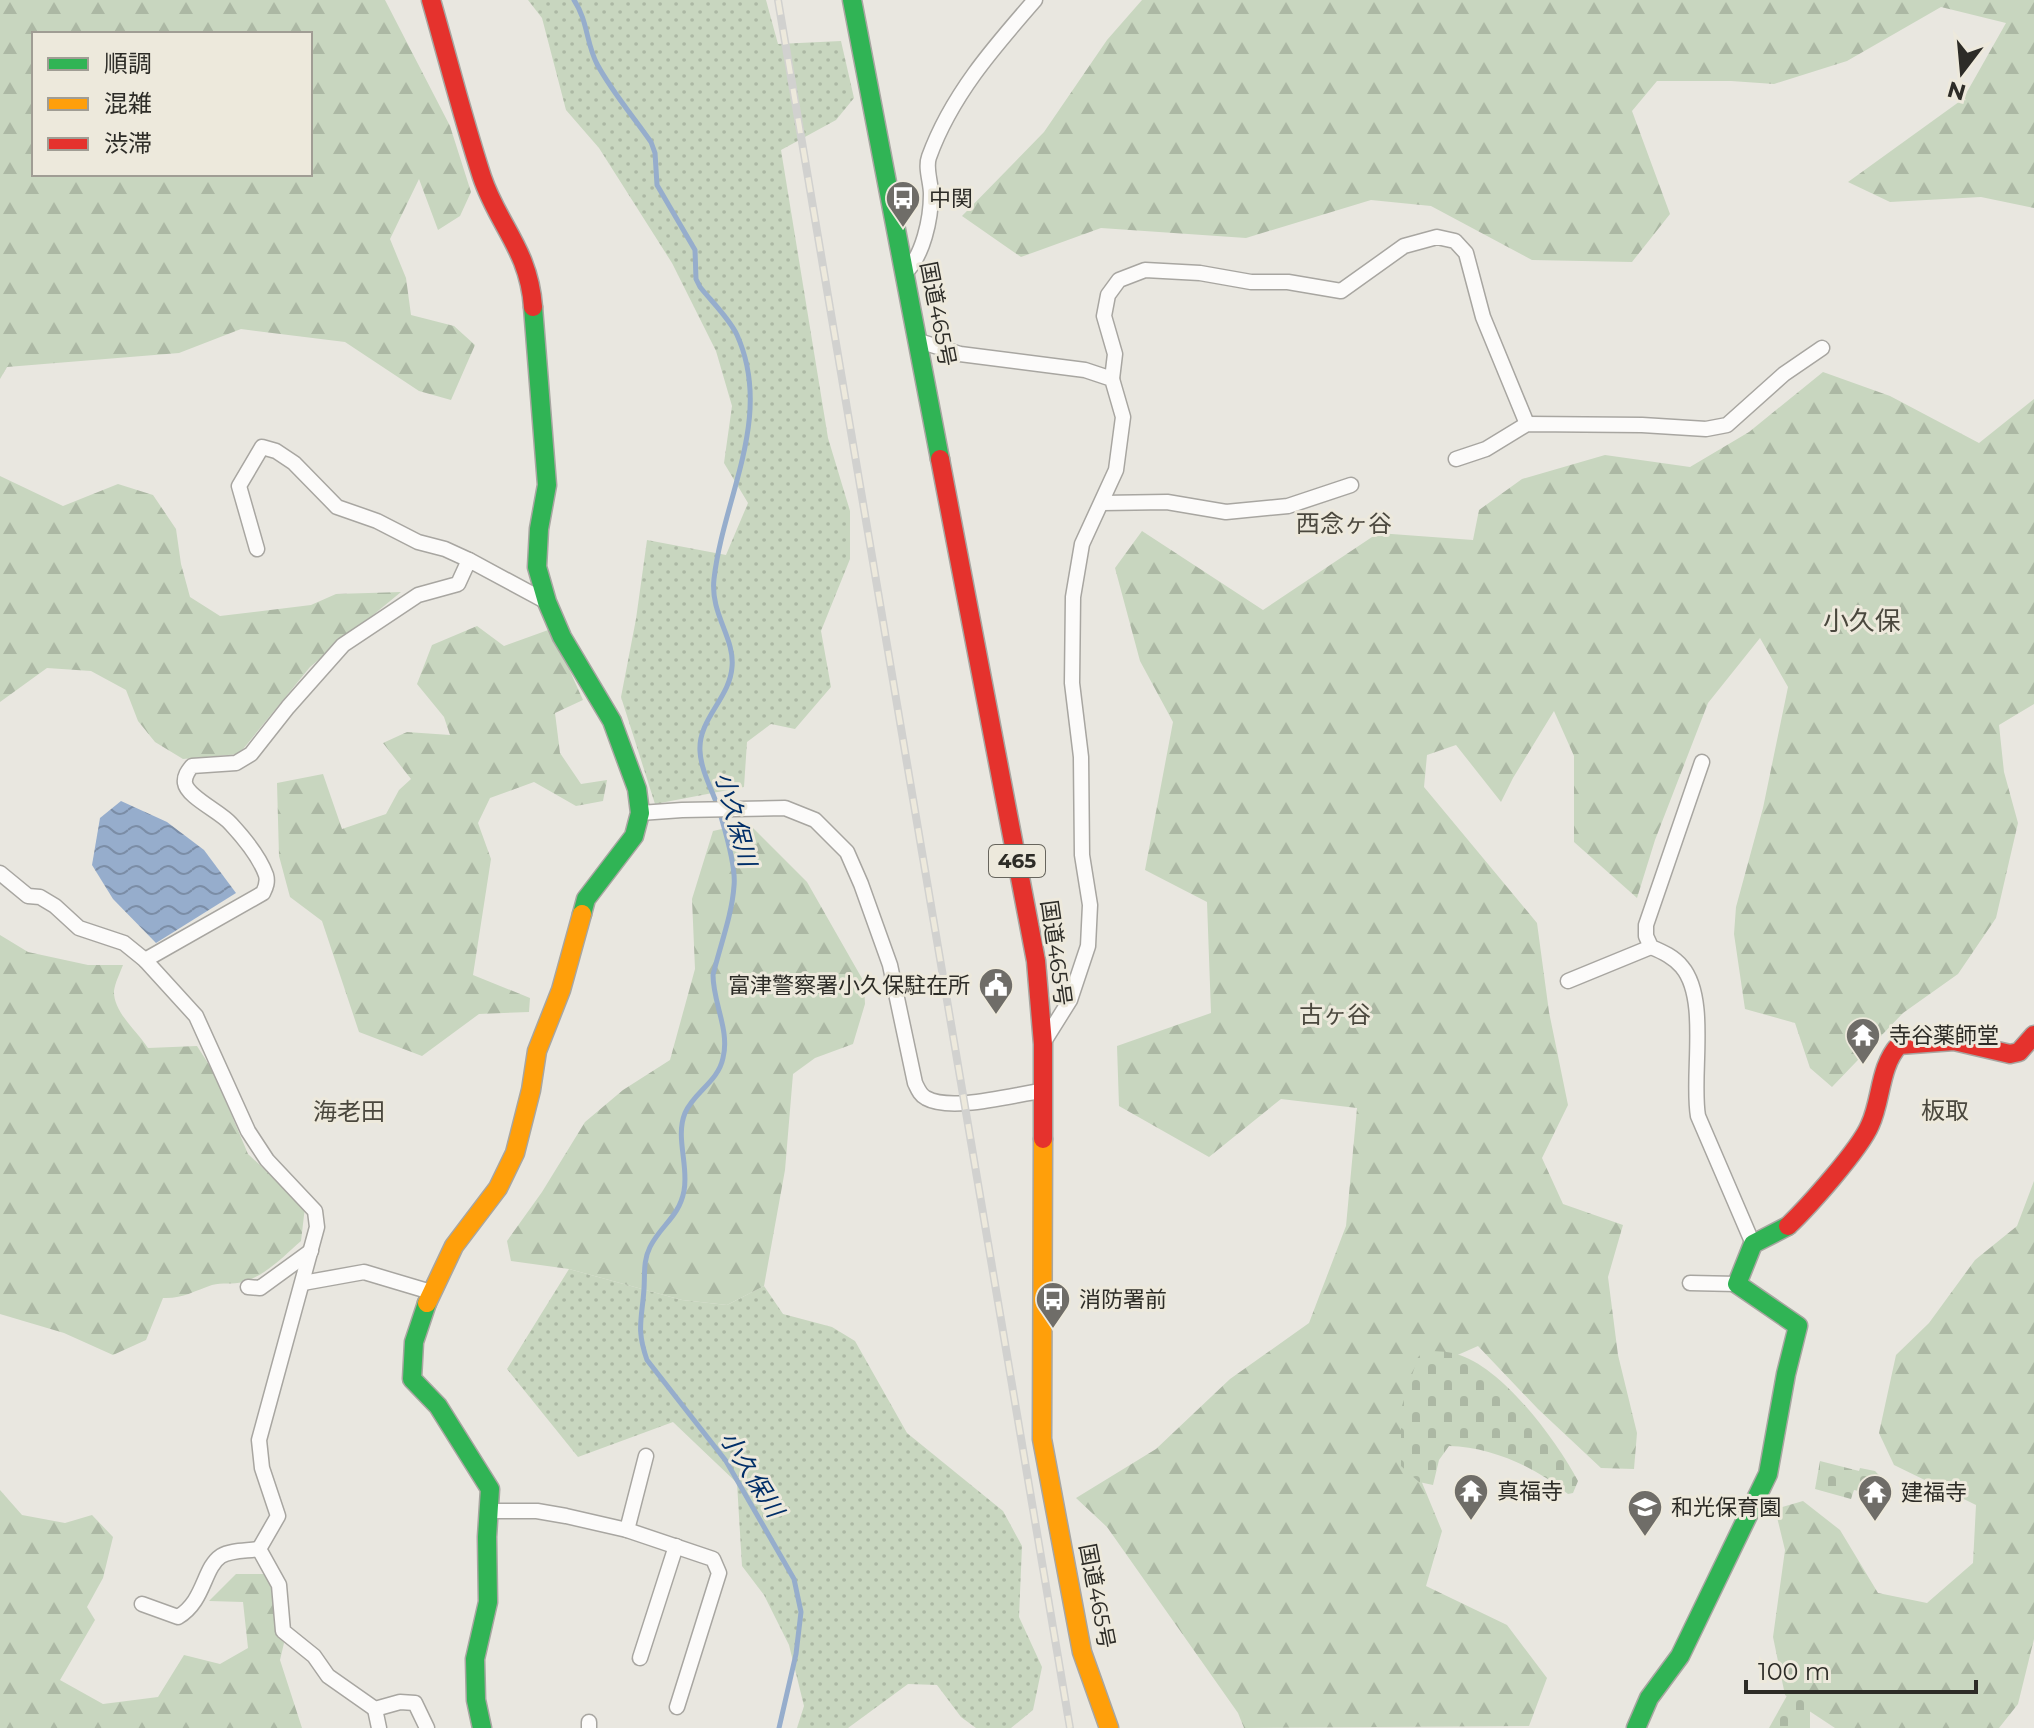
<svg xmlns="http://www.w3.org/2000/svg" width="2034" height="1728" viewBox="0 0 2034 1728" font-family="Montserrat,'Noto Sans JP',sans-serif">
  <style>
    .grass { fill: url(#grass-dots) }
    .forest { fill: url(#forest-firs); fill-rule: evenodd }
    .cemetery { fill: url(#cemetery-stones) }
    .water { fill: url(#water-waves) }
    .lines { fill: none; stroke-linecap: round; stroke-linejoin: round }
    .stream { stroke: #96adcc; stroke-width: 5 }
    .street-casing { stroke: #a8a6a1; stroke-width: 17 }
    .fast-casing { stroke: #a8a6a1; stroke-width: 21 }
    .slow-casing { stroke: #a8a6a1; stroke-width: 21 }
    .jam-casing { stroke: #a8a6a1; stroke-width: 21 }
    .street { stroke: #fcfbfa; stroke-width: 14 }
    .fast { stroke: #30b455; stroke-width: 18 }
    .slow { stroke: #ff9f0a; stroke-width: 18 }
    .jam { stroke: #e5322d; stroke-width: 18 }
    .rail-casing { stroke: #d1d1cf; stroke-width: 8 }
    .rail { stroke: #ede9dc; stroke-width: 5; stroke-dasharray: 15; stroke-linecap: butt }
    .labels { text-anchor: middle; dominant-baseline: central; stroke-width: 6; stroke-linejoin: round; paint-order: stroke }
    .shield { fill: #ede9dc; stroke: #67655d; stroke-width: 2 }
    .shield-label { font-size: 20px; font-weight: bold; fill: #2d2c27 }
    .poi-label { font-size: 22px; fill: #2d2c27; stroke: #ede9dc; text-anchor: start }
    .street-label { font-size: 22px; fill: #2d2c27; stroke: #ede9dc }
    .neighbourhood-label { font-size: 24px; fill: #4b483e; stroke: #ede9dc }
    .water-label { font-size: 24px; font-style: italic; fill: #002e68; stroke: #ede9dc }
    .quarter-label { font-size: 26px; fill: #4b483e; stroke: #ede9dc }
  </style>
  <defs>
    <pattern id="grass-dots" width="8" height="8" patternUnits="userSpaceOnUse" patternTransform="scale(2)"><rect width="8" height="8" fill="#c8d6bf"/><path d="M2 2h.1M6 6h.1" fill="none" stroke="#acb8a4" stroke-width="1.8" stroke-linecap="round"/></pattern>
    <pattern id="forest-firs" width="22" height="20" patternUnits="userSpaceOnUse" patternTransform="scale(2)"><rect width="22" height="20" fill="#c8d6bf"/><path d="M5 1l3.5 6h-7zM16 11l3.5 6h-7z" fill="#acb8a4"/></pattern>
    <pattern id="cemetery-stones" width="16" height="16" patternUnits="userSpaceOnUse" patternTransform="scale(2)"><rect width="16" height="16" fill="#c8d6bf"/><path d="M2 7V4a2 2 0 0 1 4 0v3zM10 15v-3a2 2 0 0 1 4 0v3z" fill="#acb8a4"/></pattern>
    <pattern id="water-waves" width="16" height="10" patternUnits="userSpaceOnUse" patternTransform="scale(2)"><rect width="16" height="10" fill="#96adcc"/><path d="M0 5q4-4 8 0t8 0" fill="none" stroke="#7b8da6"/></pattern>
  </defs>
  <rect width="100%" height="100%" fill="#e9e7e0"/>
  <g class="grass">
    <path d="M 528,0 L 766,0 L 778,44 L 841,41 L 854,98 L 836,120 L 781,150 L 828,438 L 850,511 L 850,559 L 821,631 L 831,687 L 795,729 L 771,724 L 747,742 L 744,787 L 655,804 L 621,697 L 636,619 L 647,540 L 726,555 L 748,503 L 724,463 L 732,406 L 716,351 L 672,263 L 599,148 L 566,110 L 542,18 Z"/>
    <path d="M 569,1269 L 682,1300 L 727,1305 L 764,1286 L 783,1314 L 832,1327 L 855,1341 L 907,1433 L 1003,1511 L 1022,1546 L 1019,1617 L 1042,1667 L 1033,1710 L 1011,1728 L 976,1728 L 961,1717 L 937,1685 L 908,1684 L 848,1728 L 797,1728 L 804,1706 L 789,1645 L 764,1595 L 742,1566 L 737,1483 L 673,1422 L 578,1457 L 507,1369 Z"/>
  </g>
  <g class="forest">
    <path d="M 0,0 L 385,0 L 450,126 L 471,192 L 460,216 L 438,230 L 419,179 L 390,239 L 406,278 L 411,315 L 454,326 L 475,345 L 451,400 L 419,391 L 345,342 L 241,329 L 179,353 L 7,367 L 0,379 ZM 34,34 L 310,34 L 310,174 L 34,174 Z"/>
    <path d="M 1142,0 L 2034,0 L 2034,208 L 1981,197 L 1890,202 L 1848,182 L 1963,99 L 2006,23 L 1941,7 L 1847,61 L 1774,84 L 1731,81 L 1657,81 L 1632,111 L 1670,214 L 1632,262 L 1532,260 L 1431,206 L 1371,200 L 1246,238 L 1101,228 L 1021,257 L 962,216 L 1044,132 L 1107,40 Z"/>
    <path d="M 1823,372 L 1890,396 L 1979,443 L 2034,399 L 2034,704 L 1999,725 L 2004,772 L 2018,823 L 1996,918 L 1958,974 L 1903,1013 L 1832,1087 L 1810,1068 L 1795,1023 L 1745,1009 L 1734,934 L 1736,907 L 1763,808 L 1788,687 L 1760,638 L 1708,703 L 1655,840 L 1637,898 L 1574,842 L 1574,756 L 1554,711 L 1513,778 L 1501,802 L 1456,745 L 1427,755 L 1424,787 L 1537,923 L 1549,1012 L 1568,1105 L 1542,1158 L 1563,1204 L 1623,1225 L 1608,1277 L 1618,1355 L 1637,1433 L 1634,1469 L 1601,1468 L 1538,1409 L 1478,1346 L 1428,1368 L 1406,1444 L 1442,1531 L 1426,1586 L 1507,1625 L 1547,1678 L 1529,1726 L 1244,1728 L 1238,1713 L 1107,1527 L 1076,1498 L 1156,1449 L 1230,1379 L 1309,1323 L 1346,1226 L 1357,1108 L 1281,1099 L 1209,1157 L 1119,1106 L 1117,1046 L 1211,1013 L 1207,902 L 1145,870 L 1173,722 L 1140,661 L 1115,568 L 1142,531 L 1263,610 L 1378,533 L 1473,540 L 1479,510 L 1522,479 L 1605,455 L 1690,467 L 1749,432 Z"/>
    <path d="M 0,476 L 63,506 L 118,484 L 153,495 L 176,529 L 181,564 L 190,597 L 220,616 L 311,605 L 336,594 L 401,592 L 310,667 L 239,754 L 183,759 L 155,742 L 138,721 L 126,690 L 91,671 L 47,668 L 0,702 Z"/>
    <path d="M 477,626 L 504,646 L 551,629 L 583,700 L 555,713 L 560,753 L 581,784 L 607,780 L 603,801 L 576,806 L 534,782 L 490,798 L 478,823 L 491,859 L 473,975 L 530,998 L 529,1012 L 479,1014 L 422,1056 L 359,1032 L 322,921 L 290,897 L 279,856 L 277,783 L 323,774 L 342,829 L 386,814 L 399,790 L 411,779 L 383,743 L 407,732 L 450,735 L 444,717 L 417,684 L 432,645 Z"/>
    <path d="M 748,823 L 807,882 L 864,982 L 865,1004 L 853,1044 L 815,1058 L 793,1074 L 785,1170 L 764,1286 L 727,1305 L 682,1300 L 569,1269 L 511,1261 L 507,1241 L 542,1192 L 585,1122 L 623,1090 L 670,1060 L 695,969 L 692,899 L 713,831 Z"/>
    <path d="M 0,935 L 28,952 L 88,965 L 123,965 C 120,973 115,983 114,991 C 113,1012 138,1032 148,1048 L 197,1046 L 213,1071 L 248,1154 L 305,1207 L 301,1241 C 284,1256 265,1276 243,1282 C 233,1285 222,1282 212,1285 C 194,1291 182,1299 163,1298 L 146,1340 L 113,1355 L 64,1333 L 0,1314 Z"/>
    <path d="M 2034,1181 L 2034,1639 L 2018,1704 L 1999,1728 L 1835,1728 L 1785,1695 L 1773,1637 L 1785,1550 L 1775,1509 L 1803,1501 L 1840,1530 L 1878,1593 L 1927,1603 L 1973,1563 L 1976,1505 L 1894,1465 L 1879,1433 L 1896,1355 L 1929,1323 L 1975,1260 L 2017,1226 Z"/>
    <path d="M 0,1490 L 22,1515 L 65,1523 L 92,1515 L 113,1537 L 103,1578 L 87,1607 L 95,1620 L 60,1680 L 103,1704 L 158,1697 L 184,1655 L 220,1664 L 248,1648 L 243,1602 L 209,1601 L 236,1574 L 266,1574 L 276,1602 L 284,1643 L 280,1660 L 302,1728 L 0,1728 Z"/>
  </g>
  <g class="cemetery">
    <path d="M 1425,1351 C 1435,1351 1446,1351 1456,1354 C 1502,1366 1556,1440 1578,1481 L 1573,1493 L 1568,1494 C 1535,1467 1492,1447 1449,1446 L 1439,1460 L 1433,1485 L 1419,1482 L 1401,1466 L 1401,1409 L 1418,1357 Z"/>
    <path d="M 1820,1461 L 1859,1471 L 1860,1468 L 1875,1471 L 1893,1490 L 1892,1498 L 1854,1490 L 1851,1499 L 1815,1489 Z"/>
    <path d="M 1789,1692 L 1810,1704 L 1810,1728 L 1769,1728 Z"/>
  </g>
  <path class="water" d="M 121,801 L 167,822 L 204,850 L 236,893 L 156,943 L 113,899 L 92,865 L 100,818 Z"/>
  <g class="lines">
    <path class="stream" d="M 574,0 C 588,21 586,43 597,64 C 612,92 633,116 651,142 L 655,153 L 657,185 L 695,250 L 696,279 L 700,287 C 712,302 729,318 737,335 C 774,417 723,498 714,579 C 710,614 735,638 732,667 C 730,698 698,719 700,751 C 701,774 717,798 722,820 C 727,837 736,869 734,886 C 732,915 720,946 713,975 C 713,1003 730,1030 723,1058 C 718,1082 694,1092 685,1113 C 675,1137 689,1166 684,1191 C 679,1217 661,1225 650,1247 C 643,1261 645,1274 644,1289 C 642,1319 636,1329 647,1360 L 726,1461 L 794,1579 L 801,1612 L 796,1654 L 779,1728"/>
    <g class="street-casing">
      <g id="street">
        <path d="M 905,273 C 923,256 931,219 931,194 C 931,182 925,168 929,157 C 951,96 993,48 1035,0"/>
        <path d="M 919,341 L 960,354 L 1085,370 L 1112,379 L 1123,417 L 1116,470 L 1082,544 L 1073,597 L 1072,683 L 1081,757 L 1082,855 L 1090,905 L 1088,946 L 1070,1000 L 1045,1040"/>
        <path d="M 1112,379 L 1115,354 L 1104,316 L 1108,295 L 1119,280 L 1145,270 L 1200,273 L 1251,282 L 1288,282 L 1341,291 L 1404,246 L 1437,237 L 1455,241 L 1466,253 L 1483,317 L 1527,424"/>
        <path d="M 1456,459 L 1486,449 L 1527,424 L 1642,425 L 1706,429 L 1727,425 L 1784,374 L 1822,348"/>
        <path d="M 1102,503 L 1167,502 L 1226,512 L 1288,506 L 1351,485"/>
        <path d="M 257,549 L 239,486 L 262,447 L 276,451 L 294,463 L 337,507 L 377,521 L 418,542 L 445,549 L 469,560"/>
        <path d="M 1702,762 L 1646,925 L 1646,936 L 1651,947 C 1663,952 1674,957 1682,967 C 1709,999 1691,1076 1698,1116 L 1753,1244"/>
        <path d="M 640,813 L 682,810 L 785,808 L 815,820 L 847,852 L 861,884 L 890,965 L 915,1083 C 918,1089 920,1095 926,1098 C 951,1112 1012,1095 1041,1091"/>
        <path d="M 0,873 L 28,896 L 40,897 L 55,906 L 79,928 L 124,943 L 145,960 L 196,1016 L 248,1131 L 267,1160 L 315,1211 L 317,1227 L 259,1440 L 262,1468 L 278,1516 L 259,1549 L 279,1585 L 283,1631 L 314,1656 L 328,1676 L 375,1709 L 400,1702 L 415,1703 L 427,1728"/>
        <path d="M 145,960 L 263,893 C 266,887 268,882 266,875 C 260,858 243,837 231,824 C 221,812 187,797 185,783 C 184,776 188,771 192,766 L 236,763 L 251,754 L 288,707 L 343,645 L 418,595 L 458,584 L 469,560 L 547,602"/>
        <path d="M 1568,981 L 1651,947"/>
        <path d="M 303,1283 L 364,1272 L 431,1292"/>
        <path d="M 1690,1283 L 1737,1284"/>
        <path d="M 248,1287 L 260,1288 L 311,1251"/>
        <path d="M 488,1511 L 537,1511 L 566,1516 L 627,1530 L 713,1559 L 719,1573 L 677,1707"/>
        <path d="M 627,1530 L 646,1456"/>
        <path d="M 142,1604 L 178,1617 C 205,1601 203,1568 221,1556 C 231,1550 247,1551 259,1549"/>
        <path d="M 640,1658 L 676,1546"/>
        <path d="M 375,1709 L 379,1728"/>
        <path d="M 589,1722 L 589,1728"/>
      </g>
    </g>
    <g class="fast-casing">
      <g id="fast">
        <path d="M 852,0 L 940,459"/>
        <path d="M 533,307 L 547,485 L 539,529 L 537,567 L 547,602 L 562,637 L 612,721 L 637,789 L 640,813 L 634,836 L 586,899 L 582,914"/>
        <path d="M 427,1303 L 414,1342 L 412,1379 L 438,1406 L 490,1489 L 487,1537 L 488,1602 L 475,1659 L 476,1700 L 482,1728"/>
        <path d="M 1636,1728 L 1649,1698 L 1680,1656 L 1768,1474 L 1786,1374 L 1798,1326 L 1737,1284 L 1753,1244 L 1788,1226"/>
      </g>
    </g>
    <g class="slow-casing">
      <g id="slow">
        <path d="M 1043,1139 L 1042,1439 L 1082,1652 L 1109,1728"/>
        <path d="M 427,1303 L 454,1246 L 498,1188 L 515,1153 L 531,1090 L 537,1051 L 561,990 L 582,914"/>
      </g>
    </g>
    <g class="jam-casing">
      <g id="jam">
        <path d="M 431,0 C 448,59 463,119 482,177 C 498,225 529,250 533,307"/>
        <path d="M 940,459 L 1036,961 L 1043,1044 L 1043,1139"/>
        <path d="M 1788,1226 C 1808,1207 1860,1149 1870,1125 C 1882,1099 1879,1067 1899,1045 L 1954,1041 L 2010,1054 L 2019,1052 L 2034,1035"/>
      </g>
    </g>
    <use href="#street" class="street"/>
    <use href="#fast" class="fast"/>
    <use href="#slow" class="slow"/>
    <use href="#jam" class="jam"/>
    <g class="rail-casing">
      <path id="rail" d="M 778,0 L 1070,1728"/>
    </g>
    <use href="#rail" class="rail"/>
  </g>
  <defs>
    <g id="bus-pin" transform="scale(1.8)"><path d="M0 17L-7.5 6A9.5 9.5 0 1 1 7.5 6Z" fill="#6f6d68" stroke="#ede9dc"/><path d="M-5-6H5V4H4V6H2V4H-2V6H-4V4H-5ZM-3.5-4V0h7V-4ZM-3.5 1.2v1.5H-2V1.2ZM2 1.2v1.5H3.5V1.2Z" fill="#fff"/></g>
    <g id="civic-pin" transform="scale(1.8)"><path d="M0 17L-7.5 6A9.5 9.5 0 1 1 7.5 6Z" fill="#6f6d68" stroke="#ede9dc"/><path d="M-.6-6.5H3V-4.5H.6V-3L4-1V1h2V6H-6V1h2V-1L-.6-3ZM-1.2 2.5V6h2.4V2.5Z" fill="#fff"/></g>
    <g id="temple-pin" transform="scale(1.8)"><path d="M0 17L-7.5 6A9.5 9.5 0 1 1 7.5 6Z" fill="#6f6d68" stroke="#ede9dc"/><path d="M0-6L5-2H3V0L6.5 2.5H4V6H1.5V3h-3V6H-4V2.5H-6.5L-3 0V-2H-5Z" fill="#fff"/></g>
    <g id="school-pin" transform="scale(1.8)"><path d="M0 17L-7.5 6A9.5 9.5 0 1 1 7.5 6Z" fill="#6f6d68" stroke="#ede9dc"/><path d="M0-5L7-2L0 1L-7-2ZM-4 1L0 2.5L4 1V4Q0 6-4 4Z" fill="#fff"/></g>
  </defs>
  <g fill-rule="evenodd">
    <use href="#bus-pin" x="903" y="198"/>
    <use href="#civic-pin" x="996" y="985"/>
    <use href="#temple-pin" x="1863" y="1035"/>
    <use href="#bus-pin" x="1053" y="1299"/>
    <use href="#temple-pin" x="1471" y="1491"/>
    <use href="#temple-pin" x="1875" y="1492"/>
    <use href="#school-pin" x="1645" y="1507"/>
  </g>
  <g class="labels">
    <rect class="shield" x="989" y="845" width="56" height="32" rx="6"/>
    <g class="shield-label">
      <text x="1017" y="861">465</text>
    </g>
    <g class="poi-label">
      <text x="929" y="198">中関</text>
      <text x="970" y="985" text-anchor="end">富津警察署小久保駐在所</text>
      <text x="1889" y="1035">寺谷薬師堂</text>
      <text x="1079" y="1299">消防署前</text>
      <text x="1497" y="1491">真福寺</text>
      <text x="1901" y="1492">建福寺</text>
      <text x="1671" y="1507">和光保育園</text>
    </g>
    <g class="street-label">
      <text transform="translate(938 314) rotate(79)">国道465号</text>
      <text transform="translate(1056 953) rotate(82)">国道465号</text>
      <text transform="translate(1097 1596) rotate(79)">国道465号</text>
    </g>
    <g class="neighbourhood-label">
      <text x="1344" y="523">西念ヶ谷</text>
      <text x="1335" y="1014">古ヶ谷</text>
      <text x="1945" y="1110">板取</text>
      <text x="349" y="1111">海老田</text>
    </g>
    <g class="water-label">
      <text transform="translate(736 819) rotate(75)">小久保川</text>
      <text transform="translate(752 1474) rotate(58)">小久保川</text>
    </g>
    <g class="quarter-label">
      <text x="1862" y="621">小久保</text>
    </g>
  </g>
  <rect x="32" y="32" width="280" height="144" fill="#ede9dc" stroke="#a09d94" stroke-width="2"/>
  <rect x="48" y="58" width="40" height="12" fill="#30b455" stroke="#a09d94" stroke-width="2"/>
  <text x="104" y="72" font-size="24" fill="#2d2c27">順調</text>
  <rect x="48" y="98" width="40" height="12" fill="#ff9f0a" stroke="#a09d94" stroke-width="2"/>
  <text x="104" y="112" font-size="24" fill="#2d2c27">混雑</text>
  <rect x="48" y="138" width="40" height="12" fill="#e5322d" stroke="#a09d94" stroke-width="2"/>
  <text x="104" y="152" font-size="24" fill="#2d2c27">渋滞</text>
  <g transform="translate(1962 72) rotate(196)" stroke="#ede9dc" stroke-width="6" paint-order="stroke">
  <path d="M0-6L14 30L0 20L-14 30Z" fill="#2d2c27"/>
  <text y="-12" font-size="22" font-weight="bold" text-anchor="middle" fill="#2d2c27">N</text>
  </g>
  <path d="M1746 1680v12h230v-12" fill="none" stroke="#2d2c27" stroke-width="4"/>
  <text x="1758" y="1680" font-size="24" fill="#2d2c27" stroke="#ede9dc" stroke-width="6" paint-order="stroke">100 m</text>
</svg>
